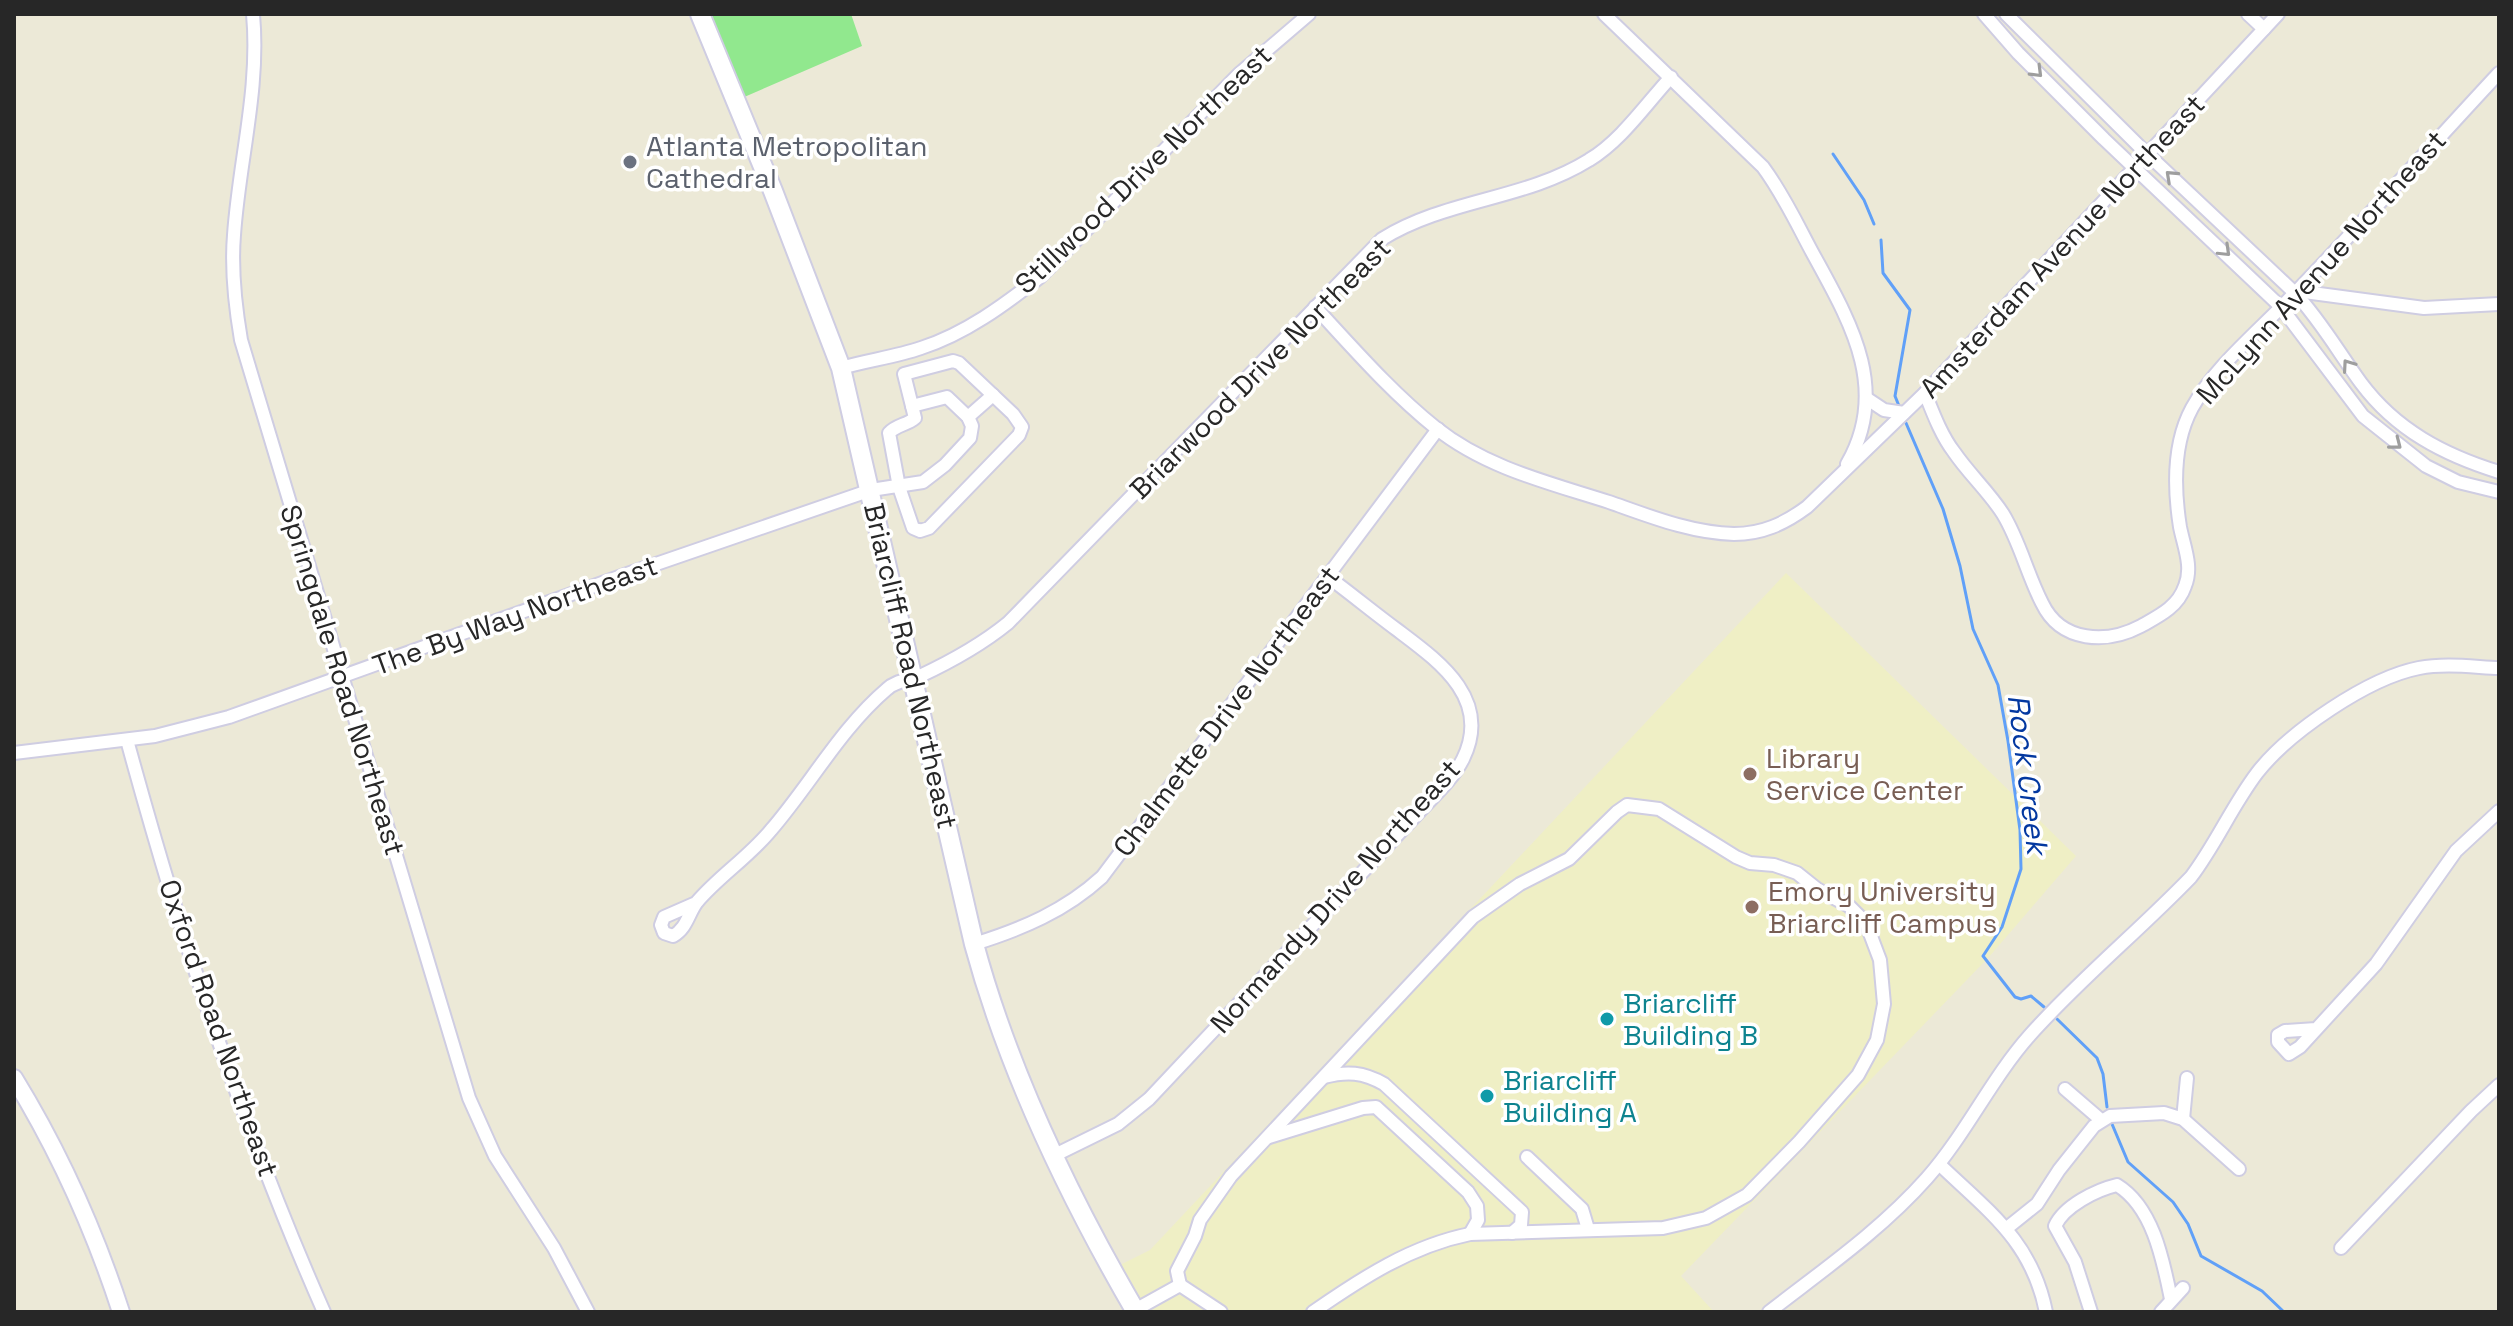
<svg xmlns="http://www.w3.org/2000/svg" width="2513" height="1326" viewBox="0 0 2513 1326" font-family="'Space Grotesk',sans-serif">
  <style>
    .education { fill: #efefc5 }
    .green { fill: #91e88e }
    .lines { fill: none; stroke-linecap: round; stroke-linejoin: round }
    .stream { stroke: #60a0f8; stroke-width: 3 }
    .minor-casing { stroke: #cfcde2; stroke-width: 16 }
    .tertiary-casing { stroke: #cfcde2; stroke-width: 20 }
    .secondary-casing { stroke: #cfcde2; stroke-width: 22 }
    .minor { stroke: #fff; stroke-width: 12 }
    .tertiary { stroke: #fff; stroke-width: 16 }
    .secondary { stroke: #fff; stroke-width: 18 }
    .oneway { stroke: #9e9e9e }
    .worship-dot { fill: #6b7280; stroke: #fff; stroke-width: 3 }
    .education-dot { fill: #8d6e63; stroke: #fff; stroke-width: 3 }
    .culture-dot { fill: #0f9aa8; stroke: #fff; stroke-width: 3 }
    .labels { text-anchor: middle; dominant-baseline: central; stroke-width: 7; stroke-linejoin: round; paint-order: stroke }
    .worship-label { font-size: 28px; fill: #5b616d; stroke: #fff; text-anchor: start }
    .street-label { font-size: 28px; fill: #272727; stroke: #fff }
    .education-label { font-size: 28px; fill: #785e54; stroke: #fff; text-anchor: start }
    .culture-label { font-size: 28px; fill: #0d838f; stroke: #fff; text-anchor: start }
    .water-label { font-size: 30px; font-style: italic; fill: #0338a0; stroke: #fff }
  </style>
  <rect width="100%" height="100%" fill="#ece9d7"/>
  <path class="education" d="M 1786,573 L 2076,856 L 1988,958 L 1681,1276 L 1714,1312 L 1145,1312 L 1118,1266 L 1150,1250 Z"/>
  <path class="green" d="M 700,14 L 851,14 L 862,46 L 735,101 Z"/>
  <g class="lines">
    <g class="stream">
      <path d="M 1833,154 L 1864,200 L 1874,224"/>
      <path d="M 1881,240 L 1883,273 L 1910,310 L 1895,396 L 1899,406"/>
      <path d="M 1906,423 L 1943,509 L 1960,566 L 1973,629 L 1998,685 L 2008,741 L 2020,830 L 2021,869 L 2002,927 L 1983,956 L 2015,997 L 2021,999 L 2031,996 L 2044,1007"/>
      <path d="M 2057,1019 L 2097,1058 L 2103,1074 L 2107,1107"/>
      <path d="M 2112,1124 L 2128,1162 L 2173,1202 L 2188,1224 L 2201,1256 L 2262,1291 L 2284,1312"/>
    </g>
    <g class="minor-casing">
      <g id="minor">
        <path d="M 253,14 C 260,89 239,161 234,235 C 231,271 235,305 241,340 L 469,1098 L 495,1156 L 554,1248 L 588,1312"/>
        <path d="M 1604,14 L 1763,167 C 1783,194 1797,224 1812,252 C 1849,320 1891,388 1847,464"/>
        <path d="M 1984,14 L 2018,53 L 2104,139 L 2281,307 L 2363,416 L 2426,466 L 2458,482 L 2499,492"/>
        <path d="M 2006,14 L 2141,148 L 2295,293 C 2321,321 2339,353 2361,383 C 2396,430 2444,455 2499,472"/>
        <path d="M 2248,14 L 2264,29"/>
        <path d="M 2297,291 L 2424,308 L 2499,304"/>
        <path d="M 1315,307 C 1353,348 1391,392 1436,428 C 1486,468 1550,483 1609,502 C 1649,516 1691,533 1734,534 C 1762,534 1784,524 1807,507 L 1925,393 L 2278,14"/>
        <path d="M 953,361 L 959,363 L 1013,414 L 1022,427 L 1019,435 L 929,528 L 920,531 L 913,528 L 899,487 L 889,433 C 896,425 907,425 915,418 L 904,374 Z"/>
        <path d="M 841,368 C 868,360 895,357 921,348 C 965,334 1004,305 1040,277 L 1239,74 L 1309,14"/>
        <path d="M 1925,393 C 1933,413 1941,435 1954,452 C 1969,474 1989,492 2003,514 C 2020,542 2027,574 2042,603 C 2061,643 2107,644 2141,626 C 2159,616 2178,607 2185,586 C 2193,567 2184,547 2180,527 C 2174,489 2173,443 2192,408 C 2216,365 2259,331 2293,295 C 2363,223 2430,147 2499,73"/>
        <path d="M 1866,398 L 1884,410 L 1904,413"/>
        <path d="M 968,417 L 993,395"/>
        <path d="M 127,740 C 180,934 242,1127 324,1312"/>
        <path d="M 14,753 L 155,736 L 229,717 L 630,573 L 871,490 L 923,482 L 945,465 L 970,438 L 972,426 L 968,417 L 947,397 L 912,406"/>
        <path d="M 696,903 L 664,917 L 661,925 L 664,933 L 673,936 C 687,928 688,914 697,902 C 719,876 749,857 771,830 C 810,785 841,728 887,689 C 896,680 909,681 920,676 C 952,661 981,645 1008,623 L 1382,239 C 1446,199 1525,200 1589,160 C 1621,141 1646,104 1671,77"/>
        <path d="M 974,944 C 1022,929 1065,911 1102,877 L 1438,429"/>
        <path d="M 2316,1029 L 2285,1031 L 2278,1035 L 2278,1042 L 2289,1054 L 2300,1047 L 2376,964 L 2456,851 L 2499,811"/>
        <path d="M 1324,1077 C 1347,1071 1363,1072 1384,1084 L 1522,1212 L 1521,1225 L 1512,1233"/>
        <path d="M 2065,1089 L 2101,1120"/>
        <path d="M 2183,1119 L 2187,1078"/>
        <path d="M 1269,1137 L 1363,1108 L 1376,1107 L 1468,1192 L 1477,1206 L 1478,1220 L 1470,1234"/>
        <path d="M 1053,1156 L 1118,1124 L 1149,1099 L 1419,812 C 1434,796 1453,779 1463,759 C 1493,698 1437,660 1396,629 C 1373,612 1350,593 1327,576"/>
        <path d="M 1527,1157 L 1582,1209 L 1588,1229"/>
        <path d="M 1939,1164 C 1988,1211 2032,1241 2046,1312"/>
        <path d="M 2007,1228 L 2037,1204 L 2059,1170 L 2094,1126 L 2110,1116 L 2164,1113 L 2183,1119 L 2239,1169"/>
        <path d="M 2341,1248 L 2471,1111 L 2499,1085"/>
        <path d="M 1180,1285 L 1177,1271 L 1195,1236 L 1200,1220 L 1231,1176 L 1473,917 L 1520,884 L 1569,859 L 1617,812 L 1627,805 L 1659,809 L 1736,857 L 1750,863 L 1774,865 L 1797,873 L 1817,889 L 1849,906 L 1866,923 L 1880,960 L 1884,1004 L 1877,1040 L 1858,1075 L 1799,1142 L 1747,1195 L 1706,1218 L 1663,1228 L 1470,1234 C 1411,1246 1362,1278 1313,1312"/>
        <path d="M 1135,1310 L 1180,1285 L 1221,1312"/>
        <path d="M 1769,1312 C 1823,1270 1881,1230 1927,1178 C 1966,1134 1991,1079 2030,1035 C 2080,979 2139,931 2191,877 C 2216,844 2232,806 2257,773 C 2289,732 2368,678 2419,668 C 2445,663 2473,667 2499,668"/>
        <path d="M 2091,1312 L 2075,1262 L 2055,1226 C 2064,1206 2096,1190 2117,1185 C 2153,1207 2163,1260 2171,1299"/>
        <path d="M 2161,1312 L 2183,1288"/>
      </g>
    </g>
    <g class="tertiary-casing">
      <path id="tertiary" d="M 14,1078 C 60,1153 94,1229 121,1312"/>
    </g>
    <g class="secondary-casing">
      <path id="secondary" d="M 700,14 L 773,191 L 841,368 L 974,944 C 1009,1073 1069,1197 1136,1312"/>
    </g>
    <use href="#minor" class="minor"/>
    <use href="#tertiary" class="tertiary"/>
    <use href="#secondary" class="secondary"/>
  </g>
  <defs><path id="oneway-chevron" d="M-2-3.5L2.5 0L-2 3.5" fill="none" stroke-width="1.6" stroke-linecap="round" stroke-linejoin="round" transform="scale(2)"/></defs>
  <g class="oneway">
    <use href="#oneway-chevron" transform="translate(2037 72) rotate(45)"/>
    <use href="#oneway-chevron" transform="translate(2171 176) rotate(-137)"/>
    <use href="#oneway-chevron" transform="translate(2225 251) rotate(44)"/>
    <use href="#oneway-chevron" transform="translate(2348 365) rotate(-125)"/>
    <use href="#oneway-chevron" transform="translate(2396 444) rotate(38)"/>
  </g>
  <circle class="worship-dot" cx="630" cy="162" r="8"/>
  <g class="education-dot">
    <circle cx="1750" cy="774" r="8"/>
    <circle cx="1752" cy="907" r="8"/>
  </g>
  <g class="culture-dot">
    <circle cx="1607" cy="1019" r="8"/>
    <circle cx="1487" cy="1096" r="8"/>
  </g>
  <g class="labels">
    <g class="worship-label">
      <text x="646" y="146">Atlanta Metropolitan<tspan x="646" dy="32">Cathedral</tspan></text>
    </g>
    <g class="street-label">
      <text transform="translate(1143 169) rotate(-44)">Stillwood Drive Northeast</text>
      <text transform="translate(2062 246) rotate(-47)">Amsterdam Avenue Northeast</text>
      <text transform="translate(2321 267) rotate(-48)">McLynn Avenue Northeast</text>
      <text transform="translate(1260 368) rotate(-45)">Briarwood Drive Northeast</text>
      <text transform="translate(515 615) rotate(-20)">The By Way Northeast</text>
      <text transform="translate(911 666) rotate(77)">Briarcliff Road Northeast</text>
      <text transform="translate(343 680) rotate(73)">Springdale Road Northeast</text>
      <text transform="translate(1226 711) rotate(-53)">Chalmette Drive Northeast</text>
      <text transform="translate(1335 896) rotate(-48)">Normandy Drive Northeast</text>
      <text transform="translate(219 1028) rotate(71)">Oxford Road Northeast</text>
    </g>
    <g class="education-label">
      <text x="1766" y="758">Library<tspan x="1766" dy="32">Service Center</tspan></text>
      <text x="1768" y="891">Emory University<tspan x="1768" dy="32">Briarcliff Campus</tspan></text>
    </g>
    <g class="culture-label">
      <text x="1623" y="1003">Briarcliff<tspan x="1623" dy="32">Building B</tspan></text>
      <text x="1503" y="1080">Briarcliff<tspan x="1503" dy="32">Building A</tspan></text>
    </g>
    <g class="water-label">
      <text transform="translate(2028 774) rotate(83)">Rock Creek</text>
    </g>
  </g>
  <rect width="2513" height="1326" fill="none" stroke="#272727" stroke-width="32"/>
</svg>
